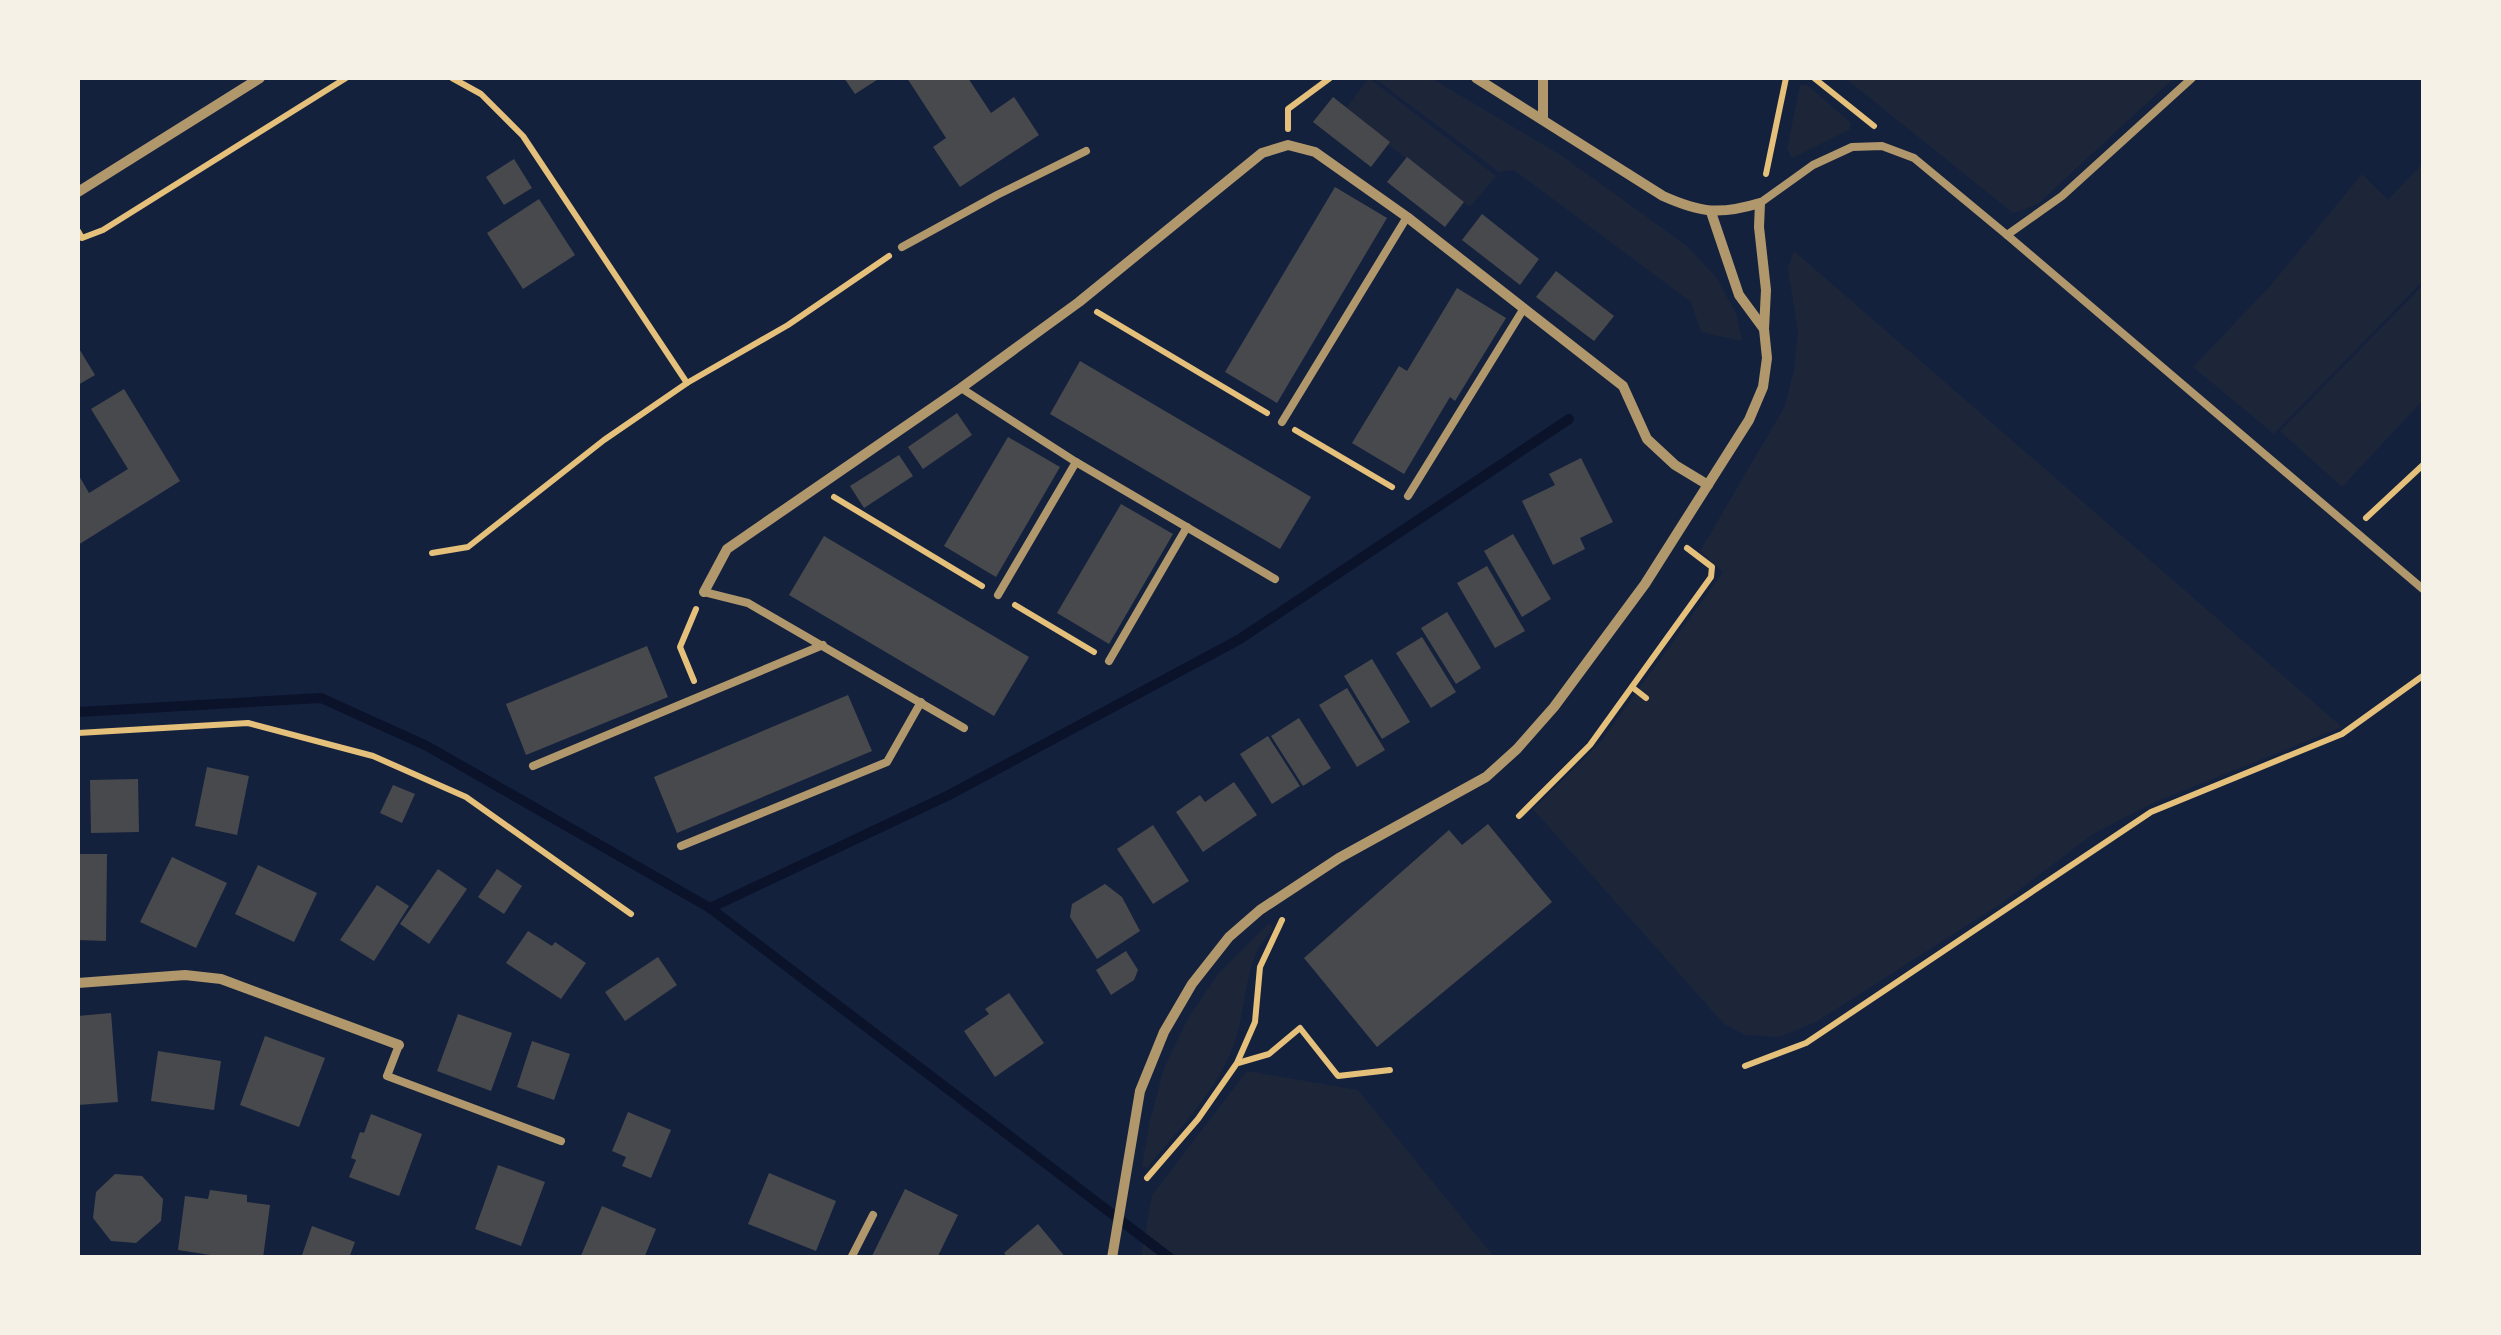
<svg xmlns="http://www.w3.org/2000/svg" width="2501" height="1335" viewBox="0 0 2501 1335" font-family="Helvetica,sans-serif">
  <style>
    .green { fill: #1d2539 }
    .lines { fill: none; stroke-linecap: round; stroke-linejoin: round }
    .stream { stroke: #0b132b; stroke-width: 10 }
    .building { fill: #48494c }
    .path { stroke: #e5c07b; stroke-width: 6 }
    .service { stroke: #b1986c; stroke-width: 8 }
    .minor { stroke: #b1986c; stroke-width: 10 }
  </style>
  <rect width="100%" height="100%" fill="#14213d"/>
  <g class="green">
    <path d="M 1369,78 L 1496,176 L 1470,207 L 1344,111 Z"/>
    <path d="M 1374,78 L 1431,78 L 1562,156 L 1687,246 L 1716,277 L 1736,313 L 1742,341 L 1701,332 L 1691,302 L 1514,170 L 1499,172 Z"/>
    <path d="M 1845,78 L 2174,78 L 2038,204 L 2013,213 Z"/>
    <path d="M 1807,85 L 1851,123 L 1849,130 L 1792,158 L 1787,149 L 1800,86 Z"/>
    <path d="M 2423,163 L 2423,281 L 2274,434 L 2193,367 L 2270,286 L 2362,174 L 2388,200 Z"/>
    <path d="M 1794,251 L 2342,727 L 2153,803 L 2093,834 L 2002,903 L 1816,1022 L 1780,1037 L 1745,1035 L 1724,1024 L 1533,809 L 1599,744 L 1723,572 L 1700,551 L 1785,406 L 1794,370 L 1798,333 L 1788,268 Z"/>
    <path d="M 2423,285 L 2423,400 L 2342,487 L 2280,431 Z"/>
    <path d="M 1269,923 L 1273,928 C 1269,934 1263,941 1259,947 C 1244,976 1245,1016 1233,1047 C 1215,1093 1178,1130 1147,1168 L 1142,1166 L 1150,1121 L 1164,1068 L 1187,1020 L 1218,974 Z"/>
    <path d="M 1247,1071 L 1358,1090 L 1494,1257 L 1141,1257 L 1152,1195 Z"/>
  </g>
  <g class="lines">
    <g class="stream">
      <path d="M 78,712 L 321,698 L 427,746 L 710,908 L 1170,1258"/>
      <path d="M 710,908 L 949,795 L 1240,639 L 1569,419"/>
    </g>
  </g>
  <g class="building">
    <path d="M 844,78 L 880,78 L 855,94 Z"/>
    <path d="M 907,78 L 968,78 L 991,113 L 1014,97 L 1039,135 L 960,187 L 933,147 L 946,138 Z"/>
    <path d="M 1333,97 L 1390,142 L 1371,167 L 1313,122 Z"/>
    <path d="M 1407,157 L 1464,202 L 1445,227 L 1387,182 Z"/>
    <path d="M 514,159 L 532,188 L 504,205 L 486,177 Z"/>
    <path d="M 1335,187 L 1387,218 L 1277,403 L 1225,372 Z"/>
    <path d="M 539,199 L 575,255 L 523,289 L 487,233 Z"/>
    <path d="M 1482,214 L 1539,259 L 1520,285 L 1462,240 Z"/>
    <path d="M 1556,271 L 1614,316 L 1594,341 L 1536,297 Z"/>
    <path d="M 1457,288 L 1506,318 L 1455,401 L 1450,397 L 1404,474 L 1352,443 L 1399,366 L 1407,371 Z"/>
    <path d="M 78,347 L 95,375 L 78,385 Z"/>
    <path d="M 1080,361 L 1311,497 L 1280,549 L 1050,414 Z"/>
    <path d="M 124,389 L 180,481 L 78,545 L 78,474 L 89,493 L 128,469 L 91,409 Z"/>
    <path d="M 957,413 L 972,435 L 923,469 L 908,447 Z"/>
    <path d="M 1008,437 L 1060,467 L 996,577 L 944,546 Z"/>
    <path d="M 899,455 L 913,476 L 864,508 L 850,486 Z"/>
    <path d="M 1581,458 L 1613,522 L 1580,538 L 1585,549 L 1553,565 L 1522,501 L 1555,485 L 1549,474 Z"/>
    <path d="M 1121,504 L 1173,534 L 1109,644 L 1057,613 Z"/>
    <path d="M 1513,534 L 1551,599 L 1522,617 L 1484,551 Z"/>
    <path d="M 824,536 L 1029,657 L 994,716 L 789,595 Z"/>
    <path d="M 1487,566 L 1525,631 L 1495,648 L 1457,583 Z"/>
    <path d="M 1447,612 L 1481,668 L 1456,684 L 1421,628 Z"/>
    <path d="M 1422,637 L 1456,692 L 1431,708 L 1396,653 Z"/>
    <path d="M 647,646 L 668,697 L 526,755 L 506,704 Z"/>
    <path d="M 1372,659 L 1410,722 L 1382,739 L 1344,676 Z"/>
    <path d="M 1347,688 L 1385,750 L 1357,767 L 1319,705 Z"/>
    <path d="M 848,695 L 872,751 L 677,833 L 654,777 Z"/>
    <path d="M 1299,718 L 1331,768 L 1303,786 L 1271,736 Z"/>
    <path d="M 1268,736 L 1300,786 L 1272,804 L 1240,754 Z"/>
    <path d="M 207,767 L 249,776 L 237,835 L 195,826 Z"/>
    <path d="M 138,779 L 139,832 L 91,833 L 90,780 Z"/>
    <path d="M 1234,782 L 1257,815 L 1203,852 L 1176,812 L 1200,795 L 1205,802 Z"/>
    <path d="M 393,785 L 415,794 L 402,823 L 380,813 Z"/>
    <path d="M 1488,824 L 1552,902 L 1377,1047 L 1304,958 L 1449,830 L 1462,845 Z"/>
    <path d="M 1153,825 L 1189,881 L 1153,904 L 1117,849 Z"/>
    <path d="M 78,854 L 107,854 L 106,941 L 78,940 Z"/>
    <path d="M 172,857 L 227,883 L 196,948 L 140,922 Z"/>
    <path d="M 258,865 L 317,893 L 294,942 L 235,914 Z"/>
    <path d="M 438,869 L 467,889 L 429,944 L 400,924 Z"/>
    <path d="M 497,869 L 522,886 L 504,914 L 478,897 Z"/>
    <path d="M 1105,884 L 1122,897 L 1140,931 L 1097,959 L 1070,917 L 1072,904 Z"/>
    <path d="M 377,885 L 409,906 L 374,961 L 340,940 Z"/>
    <path d="M 528,931 L 552,946 L 555,942 L 586,963 L 561,999 L 506,963 Z"/>
    <path d="M 1126,951 L 1138,970 L 1134,980 L 1111,995 L 1096,970 Z"/>
    <path d="M 658,957 L 677,985 L 625,1021 L 605,992 Z"/>
    <path d="M 1009,993 L 1044,1043 L 995,1077 L 964,1031 L 989,1014 L 985,1009 Z"/>
    <path d="M 111,1013 L 118,1102 L 78,1105 L 78,1016 Z"/>
    <path d="M 458,1014 L 512,1033 L 491,1091 L 437,1071 Z"/>
    <path d="M 265,1036 L 325,1058 L 299,1127 L 240,1105 Z"/>
    <path d="M 532,1041 L 570,1054 L 554,1100 L 517,1087 Z"/>
    <path d="M 158,1051 L 221,1061 L 214,1110 L 151,1101 Z"/>
    <path d="M 628,1112 L 671,1130 L 651,1178 L 622,1166 L 626,1157 L 612,1151 Z"/>
    <path d="M 371,1114 L 422,1134 L 399,1196 L 349,1177 L 356,1160 L 351,1158 L 360,1132 L 364,1133 Z"/>
    <path d="M 498,1165 L 545,1182 L 521,1246 L 475,1229 Z"/>
    <path d="M 769,1173 L 836,1201 L 816,1251 L 748,1224 Z"/>
    <path d="M 115,1174 L 142,1176 L 163,1199 L 161,1221 L 136,1243 L 111,1241 L 93,1218 L 96,1192 Z"/>
    <path d="M 905,1189 L 958,1215 L 937,1258 L 871,1258 Z"/>
    <path d="M 210,1190 L 247,1195 L 247,1202 L 270,1205 L 263,1258 L 230,1258 L 178,1250 L 185,1196 L 208,1199 Z"/>
    <path d="M 602,1206 L 656,1229 L 644,1258 L 580,1258 Z"/>
    <path d="M 1038,1224 L 1066,1258 L 1008,1258 L 1004,1253 Z"/>
    <path d="M 312,1226 L 355,1242 L 349,1258 L 301,1258 Z"/>
  </g>
  <g class="lines">
    <g class="path">
      <path d="M 452,78 L 481,94 L 523,136 L 687,383"/>
      <path d="M 1814,78 L 1874,126"/>
      <path d="M 1288,129 L 1288,109 L 1330,78"/>
      <path d="M 1766,174 L 1786,78"/>
      <path d="M 78,231 L 82,238 L 103,230 L 346,78"/>
      <path d="M 1097,312 L 1267,413"/>
      <path d="M 1295,430 L 1392,487"/>
      <path d="M 834,497 L 982,586"/>
      <path d="M 2366,518 L 2424,464"/>
      <path d="M 432,553 L 468,547 L 604,440 L 687,383 L 788,325 L 889,256"/>
      <path d="M 1015,605 L 1094,652"/>
      <path d="M 694,681 L 680,647 L 696,609"/>
      <path d="M 1632,687 L 1646,698"/>
      <path d="M 78,733 L 248,723 L 373,756 L 466,797 L 631,914"/>
      <path d="M 1519,816 L 1590,745 L 1711,577 L 1712,567 L 1687,548"/>
      <path d="M 1238,1063 L 1269,1054 L 1300,1028 L 1338,1076 L 1390,1070"/>
      <path d="M 1745,1066 L 1806,1043 L 2151,812 L 2342,734 L 2424,675"/>
      <path d="M 1147,1178 L 1198,1119 L 1237,1063 L 1255,1022 L 1260,967 L 1282,920"/>
    </g>
    <g class="service">
      <path d="M 1760,203 L 1813,165 L 1852,147 L 1882,146 L 1914,158 L 2007,235 L 2424,590"/>
      <path d="M 2007,235 L 2062,196 L 2192,78"/>
      <path d="M 902,247 L 997,195 L 1086,151"/>
      <path d="M 961,388 L 1076,462 L 1275,579"/>
      <path d="M 1282,422 L 1407,217"/>
      <path d="M 1408,496 L 1524,308"/>
      <path d="M 704,592 L 748,603 L 964,728"/>
      <path d="M 998,595 L 1076,462"/>
      <path d="M 1109,661 L 1187,527"/>
      <path d="M 533,766 L 823,645"/>
      <path d="M 681,846 L 887,762 L 921,702"/>
      <path d="M 399,1045 L 387,1076 L 561,1141"/>
      <path d="M 851,1258 L 873,1215"/>
    </g>
    <g class="minor">
      <path d="M 1543,78 L 1543,119"/>
      <path d="M 78,192 L 260,78"/>
      <path d="M 1711,212 L 1739,295 L 1764,329"/>
      <path d="M 704,592 L 727,549 L 961,388 L 1079,302 L 1262,153 L 1288,145 L 1315,152 L 1407,217 L 1623,386 L 1647,439 L 1675,465 L 1708,485"/>
      <path d="M 78,983 L 185,975 L 221,979 L 399,1045"/>
      <path d="M 1112,1258 L 1140,1091 L 1164,1032 L 1192,984 L 1229,937 L 1260,910 L 1339,858 L 1486,777 L 1517,749 L 1554,707 L 1645,584 L 1749,420 L 1763,387 L 1767,358 L 1764,329 L 1766,290 L 1759,227 L 1760,203 C 1720,215 1701,213 1663,196 L 1476,78"/>
    </g>
  </g>
  <rect width="2501" height="1335" fill="none" stroke="#f6f1e7" stroke-width="160"/>
</svg>
